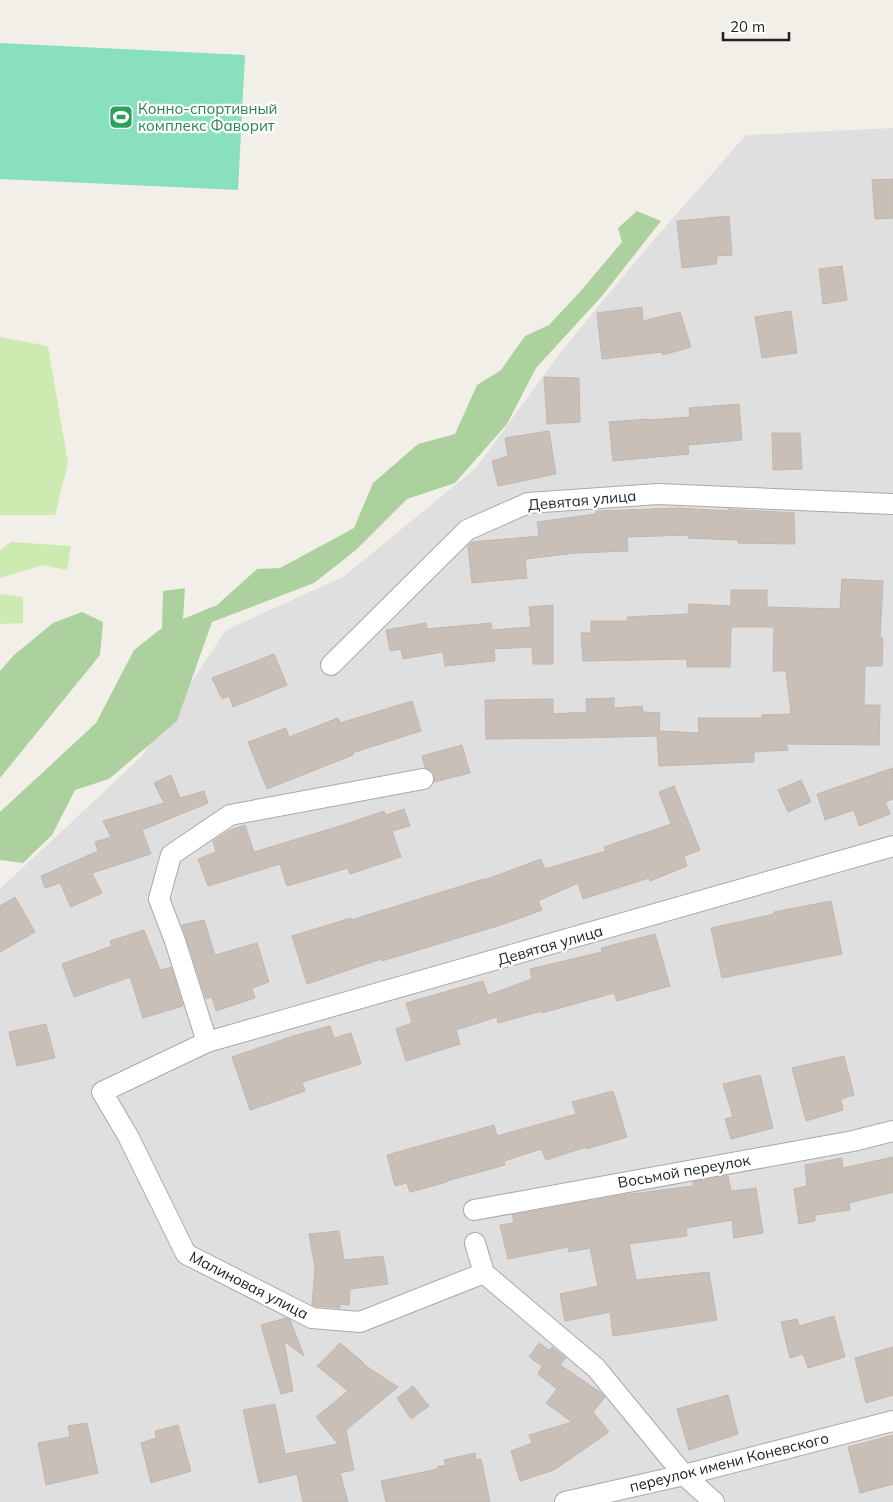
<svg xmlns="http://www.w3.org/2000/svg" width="893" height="1502" viewBox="0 0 893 1502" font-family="Mulish,sans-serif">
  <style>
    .residential { fill: #e0dfdf }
    .grass { fill: #cdebb0 }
    .forest { fill: #add19e }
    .pitch { fill: #88e0be }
    .building { fill: #c7bfb8; stroke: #c4b6ab }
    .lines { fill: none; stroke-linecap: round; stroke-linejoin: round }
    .minor-casing { stroke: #a9a9a9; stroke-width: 22 }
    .minor { stroke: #fff; stroke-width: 20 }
    .labels { text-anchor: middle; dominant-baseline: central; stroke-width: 4.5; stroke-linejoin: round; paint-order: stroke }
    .leisure-label { font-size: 15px; fill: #27864d; stroke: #fff; text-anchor: start }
    .street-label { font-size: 15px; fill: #222; stroke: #fff }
  </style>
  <rect width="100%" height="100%" fill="#f2efe9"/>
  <path class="residential" d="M 893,128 L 893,1502 L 0,1502 L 0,889 L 141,757 L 226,630 L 343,577 L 476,468 L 560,353 L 645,250 L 746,135 Z"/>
  <g class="grass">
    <path d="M 0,337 L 48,346 L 68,463 L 55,515 L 0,515 Z"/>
    <path d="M 11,542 L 71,546 L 67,570 L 43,565 L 0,578 L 0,550 Z"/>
    <path d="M 0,594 L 23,597 L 23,623 L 0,624 Z"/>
  </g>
  <g class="forest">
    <path d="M 637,211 L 661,221 L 602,296 L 536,368 L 507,424 L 455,483 L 407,499 L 356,550 L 314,583 L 212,622 L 177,721 L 109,779 L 75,790 L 52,835 L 23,863 L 0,860 L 0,812 L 96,723 L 134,650 L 162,628 L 163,591 L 185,588 L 183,619 L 217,605 L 257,569 L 280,568 L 354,528 L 373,483 L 418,444 L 455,434 L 477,385 L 501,370 L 525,336 L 549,325 L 579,293 L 622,242 L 618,228 Z"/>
    <path d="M 82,612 L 103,622 L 100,655 L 0,778 L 0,671 L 14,655 L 53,623 Z"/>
  </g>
  <path class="pitch" d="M 0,43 L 245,55 L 238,190 L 0,179 Z"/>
  <g class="building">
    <path d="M 893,179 L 893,218 L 875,219 L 872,180 Z"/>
    <path d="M 729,216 L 732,255 L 717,256 L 716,264 L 682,268 L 677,221 Z"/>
    <path d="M 842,266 L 847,300 L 823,304 L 819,269 Z"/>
    <path d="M 642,307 L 643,321 L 680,312 L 691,347 L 663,355 L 662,352 L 602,359 L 597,313 Z"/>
    <path d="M 791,311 L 797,353 L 762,358 L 755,317 Z"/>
    <path d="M 544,377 L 579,378 L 580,422 L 547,424 Z"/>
    <path d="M 739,404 L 742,440 L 688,445 L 689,454 L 613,461 L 609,422 L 648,419 L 648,420 L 690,417 L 689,408 Z"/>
    <path d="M 549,431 L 556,474 L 498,486 L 492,461 L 508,456 L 505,438 Z"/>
    <path d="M 772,433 L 800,433 L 802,469 L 773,470 Z"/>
    <path d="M 679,508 L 728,511 L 728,509 L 794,513 L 795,544 L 738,543 L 738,540 L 688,538 L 688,535 L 627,537 L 628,551 L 576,553 L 525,559 L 527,578 L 472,583 L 468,546 L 472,542 L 539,536 L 537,522 L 596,514 L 596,511 Z"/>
    <path d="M 842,579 L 883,581 L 880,638 L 883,638 L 882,666 L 865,666 L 864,705 L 880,705 L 879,745 L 786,744 L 788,750 L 754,752 L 754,762 L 659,766 L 657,736 L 577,738 L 486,739 L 485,700 L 553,699 L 553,714 L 587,712 L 586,699 L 614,698 L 614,708 L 642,706 L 643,712 L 660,713 L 659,731 L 699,733 L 698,718 L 762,718 L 762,715 L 791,714 L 786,671 L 773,671 L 774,627 L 731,627 L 730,667 L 687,667 L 687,659 L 583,661 L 581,633 L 591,633 L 591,621 L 627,621 L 627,617 L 688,614 L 689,604 L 731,606 L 731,590 L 767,590 L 767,607 L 840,609 Z"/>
    <path d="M 553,605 L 553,664 L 533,664 L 532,647 L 494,649 L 495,661 L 445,666 L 443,652 L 403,659 L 401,649 L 390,651 L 386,630 L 426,623 L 427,629 L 491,623 L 492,630 L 531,627 L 529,607 Z"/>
    <path d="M 274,654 L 287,685 L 233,707 L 229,696 L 222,699 L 212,678 Z"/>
    <path d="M 412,701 L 421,731 L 352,753 L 353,755 L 267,789 L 248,742 L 286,728 L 289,737 L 338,718 L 340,723 Z"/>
    <path d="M 462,745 L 470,773 L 434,782 L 435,776 L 432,771 L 425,768 L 422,756 Z"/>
    <path d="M 893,768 L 893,799 L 885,802 L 890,814 L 859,826 L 854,810 L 825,820 L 817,794 Z"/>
    <path d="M 171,775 L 180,798 L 204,791 L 208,803 L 142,830 L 151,854 L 92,873 L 102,893 L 71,907 L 60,883 L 45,888 L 41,876 L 98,851 L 95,842 L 111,837 L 103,821 L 164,803 L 154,783 Z"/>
    <path d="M 801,780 L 811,802 L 788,812 L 778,790 Z"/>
    <path d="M 674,786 L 700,850 L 684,856 L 687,866 L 650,881 L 649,878 L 583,899 L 578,883 L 538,901 L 542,910 L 504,924 L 382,961 L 381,959 L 307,984 L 292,936 L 351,918 L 351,920 L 484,879 L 484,880 L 541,859 L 545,869 L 606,851 L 604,847 L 671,824 L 659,792 Z"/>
    <path d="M 404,809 L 410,826 L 392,831 L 401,857 L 350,874 L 348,868 L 287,886 L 280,864 L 208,886 L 198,859 L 216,852 L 213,841 L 230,830 L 245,825 L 254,852 L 343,825 L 384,811 L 386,815 Z"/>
    <path d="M 15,897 L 35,932 L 0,952 L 0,906 Z"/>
    <path d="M 831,901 L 842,954 L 722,978 L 711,928 L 774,914 L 774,912 Z"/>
    <path d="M 204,920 L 215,955 L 257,943 L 269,982 L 252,988 L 255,998 L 216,1011 L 212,997 L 206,999 L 182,925 Z"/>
    <path d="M 144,930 L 160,970 L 171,967 L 183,1006 L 143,1018 L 130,977 L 74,997 L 62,964 L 112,946 L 110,941 Z"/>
    <path d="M 655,934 L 670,986 L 617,1001 L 614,993 L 542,1013 L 542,1011 L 498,1023 L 497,1017 L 456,1030 L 460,1044 L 406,1061 L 396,1029 L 412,1023 L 406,1003 L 483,981 L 488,995 L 532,979 L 530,969 L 602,952 L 601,948 Z"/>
    <path d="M 46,1024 L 55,1058 L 17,1066 L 9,1032 Z"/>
    <path d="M 330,1026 L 334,1038 L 351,1033 L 361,1064 L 302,1082 L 305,1091 L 250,1110 L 232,1057 L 293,1036 Z"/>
    <path d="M 844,1056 L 854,1095 L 841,1099 L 843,1110 L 806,1121 L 792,1068 Z"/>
    <path d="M 760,1075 L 773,1128 L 731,1139 L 725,1119 L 733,1117 L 723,1084 Z"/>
    <path d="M 613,1091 L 627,1137 L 586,1149 L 586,1147 L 546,1160 L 541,1149 L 504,1161 L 505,1165 L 447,1181 L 447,1182 L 410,1192 L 407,1183 L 395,1186 L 387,1155 L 494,1125 L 497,1136 L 576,1114 L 572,1102 Z"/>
    <path d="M 893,1157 L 893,1192 L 849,1203 L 850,1210 L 815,1215 L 815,1221 L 799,1224 L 794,1189 L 807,1186 L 805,1165 L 842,1158 L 843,1168 Z"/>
    <path d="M 728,1176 L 731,1191 L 756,1188 L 763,1233 L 734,1238 L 732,1220 L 686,1228 L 687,1236 L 629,1244 L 636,1280 L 709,1272 L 717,1320 L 613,1336 L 610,1312 L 565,1321 L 560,1294 L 598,1286 L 590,1248 L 569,1252 L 568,1247 L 508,1259 L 500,1225 L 514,1223 L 512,1215 L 623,1195 L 693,1186 L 693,1182 Z"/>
    <path d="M 339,1231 L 344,1260 L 383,1256 L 388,1284 L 350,1289 L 349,1305 L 340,1304 L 340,1308 L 315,1306 L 312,1305 L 315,1268 L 309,1234 Z"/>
    <path d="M 834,1316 L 845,1357 L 808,1368 L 803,1354 L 790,1358 L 781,1322 L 797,1319 L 799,1326 Z"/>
    <path d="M 286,1318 L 290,1320 L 304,1356 L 284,1341 L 293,1391 L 281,1394 L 261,1325 Z"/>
    <path d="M 340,1343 L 364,1363 L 363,1364 L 398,1387 L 346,1430 L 354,1470 L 340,1473 L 348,1502 L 303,1502 L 297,1474 L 259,1483 L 243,1410 L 275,1404 L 285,1454 L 338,1444 L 316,1417 L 348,1391 L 317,1366 Z"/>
    <path d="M 539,1343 L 549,1350 L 552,1347 L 566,1358 L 560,1365 L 600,1392 L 605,1397 L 593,1412 L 609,1432 L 554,1470 L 520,1481 L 511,1451 L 532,1443 L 529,1435 L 572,1422 L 546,1403 L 557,1389 L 538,1374 L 542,1366 L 529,1357 Z"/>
    <path d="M 893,1347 L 893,1395 L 866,1403 L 855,1358 Z"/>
    <path d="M 413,1386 L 429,1406 L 411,1419 L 397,1398 Z"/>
    <path d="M 728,1395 L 738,1434 L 689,1450 L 677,1409 Z"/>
    <path d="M 87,1423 L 98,1473 L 46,1485 L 38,1443 L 70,1437 L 68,1426 Z"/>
    <path d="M 178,1425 L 191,1471 L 151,1483 L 141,1443 L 156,1438 L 155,1431 Z"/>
    <path d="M 893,1435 L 893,1484 L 860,1493 L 848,1447 Z"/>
    <path d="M 475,1453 L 476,1460 L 481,1459 L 490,1502 L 386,1502 L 381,1481 L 438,1469 L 437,1467 L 446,1465 L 444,1460 Z"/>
  </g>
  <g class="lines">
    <g class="minor-casing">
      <g id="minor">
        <path d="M 331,665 L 467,530 L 528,503 L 658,494 L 893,504"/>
        <path d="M 207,1042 L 175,941 L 159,899 L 171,855 L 230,815 L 423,779"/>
        <path d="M 474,1210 L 853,1141 L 893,1131"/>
        <path d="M 475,1243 L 484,1273 L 596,1368 L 684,1475 L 714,1502"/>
        <path d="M 484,1273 L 360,1322 L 312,1318 L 186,1254 L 128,1136 L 102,1092 L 207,1042 L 893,846"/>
        <path d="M 565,1502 L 684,1475 L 893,1421"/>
      </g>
    </g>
    <use href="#minor" class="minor"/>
  </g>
  <defs>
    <g id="stadium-square" transform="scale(1.25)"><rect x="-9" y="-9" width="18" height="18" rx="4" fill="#2e9e5b" stroke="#fff"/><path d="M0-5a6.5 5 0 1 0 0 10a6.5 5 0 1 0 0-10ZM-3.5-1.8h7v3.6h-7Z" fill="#fff"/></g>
  </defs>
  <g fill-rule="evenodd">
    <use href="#stadium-square" x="121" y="117"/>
  </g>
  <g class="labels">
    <g class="leisure-label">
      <text x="138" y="108">Конно-спортивный<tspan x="138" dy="17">комплекс Фаворит</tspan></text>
    </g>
    <g class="street-label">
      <text transform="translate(582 500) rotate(-5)">Девятая улица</text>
      <text transform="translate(550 945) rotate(-16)">Девятая улица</text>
      <text transform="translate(684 1171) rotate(-10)">Восьмой переулок</text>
      <text transform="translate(249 1285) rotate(27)">Малиновая улица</text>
      <text transform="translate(729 1462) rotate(-14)">переулок имени Коневского</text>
    </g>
  </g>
  <path d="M723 32v8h66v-8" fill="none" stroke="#222222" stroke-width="2.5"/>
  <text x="730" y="32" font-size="15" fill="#222222" stroke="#ffffff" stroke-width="4" paint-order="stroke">20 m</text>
</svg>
